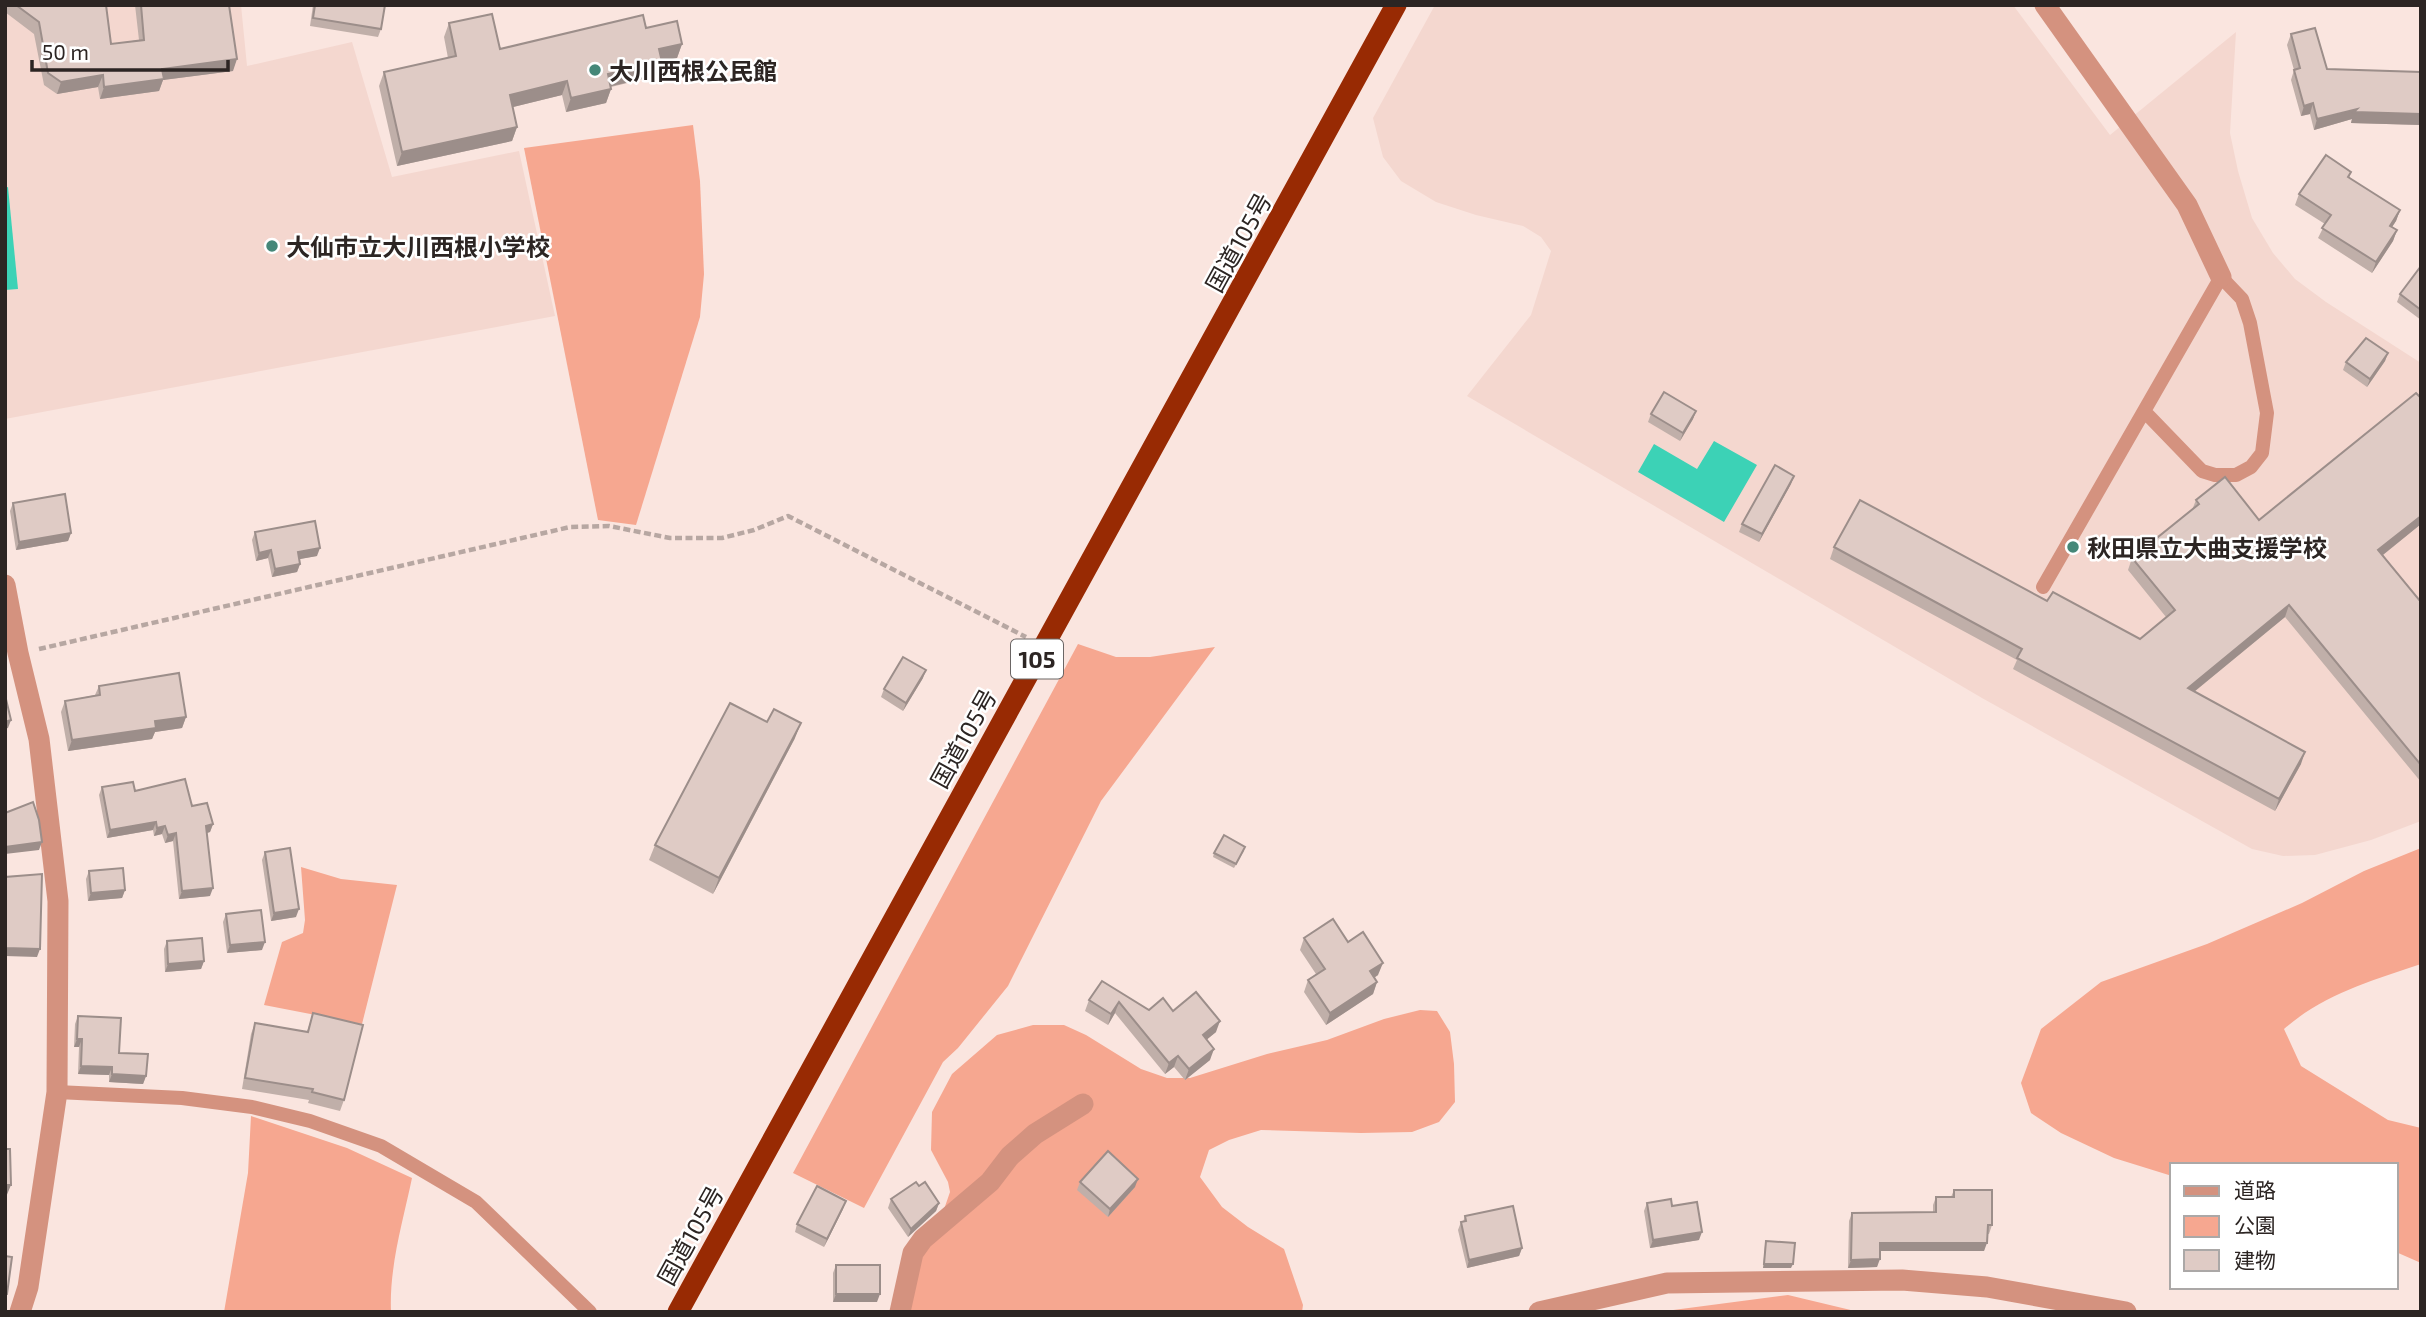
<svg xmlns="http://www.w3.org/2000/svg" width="2426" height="1317" viewBox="0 0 2426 1317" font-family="'Exo 2','Noto Sans JP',sans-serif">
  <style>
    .built { fill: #f4d7cf }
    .green { fill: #f6a790 }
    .water { fill: #3cd2b6 }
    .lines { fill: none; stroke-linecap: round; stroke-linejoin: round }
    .path { stroke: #b7a7a2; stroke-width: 4.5; stroke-dasharray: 7 3.5; stroke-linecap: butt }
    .lane { stroke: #d4927f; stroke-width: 14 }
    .street { stroke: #d4927f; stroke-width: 21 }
    .highway { stroke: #982a03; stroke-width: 21 }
    .wall { fill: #c0afa9 }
    .shaded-wall { fill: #9c8e8a }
    .building { fill: #dfcbc5; stroke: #9c8e8a; stroke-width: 2 }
    .poi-dot { fill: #458778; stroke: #fff; stroke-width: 2.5 }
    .labels { text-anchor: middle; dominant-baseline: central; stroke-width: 5; stroke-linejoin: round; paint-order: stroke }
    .shield { fill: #fff; stroke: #6b6665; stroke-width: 2 }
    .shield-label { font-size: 23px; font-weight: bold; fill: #2c2523 }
    .poi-label { font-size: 24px; font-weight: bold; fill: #2c2523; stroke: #fff; text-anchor: start }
    .street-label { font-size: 24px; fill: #2c2523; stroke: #fff }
  </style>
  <rect width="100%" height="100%" fill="#fae5df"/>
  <g class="built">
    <path d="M 5,5 L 241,5 L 247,66 L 352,42 L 392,177 L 519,151 L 555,316 L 5,419 Z"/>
    <path d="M 1435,5 L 2013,5 L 2110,135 L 2236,32 L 2230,133 L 2238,171 L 2252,218 L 2273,253 L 2295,279 L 2326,302 L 2421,363 L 2421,821 L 2371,840 L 2315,855 L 2283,856 L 2252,849 L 1982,698 L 1467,396 L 1531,315 L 1551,251 L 1541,237 L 1523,226 L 1476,215 L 1436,202 L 1401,181 L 1383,157 L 1373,118 Z"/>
  </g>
  <g class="green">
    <path d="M 693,125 L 700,181 L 704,274 L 700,317 L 636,525 L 598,520 L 524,148 Z"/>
    <path d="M 1078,644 L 1116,657 L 1150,657 L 1215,647 L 1101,801 L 1008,986 L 958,1048 L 943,1062 L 864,1208 L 793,1173 Z"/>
    <path d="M 2421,848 L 2421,964 C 2371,981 2324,994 2284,1029 L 2301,1066 L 2388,1120 L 2421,1128 L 2421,1263 L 2396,1252 L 2396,1165 L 2172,1165 L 2172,1176 L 2114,1158 L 2061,1133 L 2031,1113 L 2021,1083 L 2041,1029 L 2101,982 L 2207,944 L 2302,903 L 2364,871 Z"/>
    <path d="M 301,867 L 341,879 L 397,885 L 362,1024 L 264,1005 L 282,942 L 303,933 L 305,920 Z"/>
    <path d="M 1420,1010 L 1437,1011 L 1450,1032 L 1454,1064 L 1455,1102 L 1439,1122 L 1412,1132 L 1361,1133 L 1261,1130 L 1229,1140 L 1209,1150 L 1200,1177 L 1222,1207 L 1248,1227 L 1284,1249 L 1303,1305 L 1302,1312 L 897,1312 L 895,1292 L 941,1218 L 950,1192 L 948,1182 L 931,1150 L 932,1112 L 952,1074 L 997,1035 L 1033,1025 L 1064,1025 L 1086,1035 L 1141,1069 L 1167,1078 L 1190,1078 L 1267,1054 L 1327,1040 L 1384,1019 Z"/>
    <path d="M 251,1116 L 347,1148 L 412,1178 C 403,1221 389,1267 391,1312 L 224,1312 L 248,1173 Z"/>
    <path d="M 1788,1295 L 1859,1312 L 1658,1312 Z"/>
  </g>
  <g class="water">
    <path d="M 8,187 L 18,289 L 5,290 L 5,188 Z"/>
    <path d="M 1714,441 L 1757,465 L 1724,522 L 1638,472 L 1654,444 L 1697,469 Z"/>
  </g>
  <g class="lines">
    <path class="path" d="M 39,649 L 570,527 L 609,526 L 670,538 L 722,538 L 754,530 L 788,516 L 1026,637"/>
    <g class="lane">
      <path d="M 2043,587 L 2221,277 L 2242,299 L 2250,323 L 2267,413 L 2262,453 L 2251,467 L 2236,475 L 2215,475 L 2202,471 L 2144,411"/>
      <path d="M 57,1092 L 182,1098 L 252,1107 L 310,1121 L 381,1146 L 476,1202 L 590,1312"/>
    </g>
    <g class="street">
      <path d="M 2045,5 L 2187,205 L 2221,277"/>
      <path d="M 5,585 L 18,653 L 39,739 L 58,901 L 57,1092 L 28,1287 L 20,1312"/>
      <path d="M 900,1312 L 913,1253 L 923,1239 L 990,1182 L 1010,1156 L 1035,1134 L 1083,1104"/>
      <path d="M 1539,1312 L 1667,1283 L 1902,1280 L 1987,1287 L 2126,1312"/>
    </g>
    <path class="highway" d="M 678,1312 L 1396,5"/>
  </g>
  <g class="wall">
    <path d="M 5,5 L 106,5 L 111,44 L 139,40 L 135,5 L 229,5 L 233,71 L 163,80 L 159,91 L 100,99 L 98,87 L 57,94 L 44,85 L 34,34 L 5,12 Z"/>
    <path d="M 313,5 L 385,5 L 381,29 L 378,37 L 310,26 Z"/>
    <path d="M 449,23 L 500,49 L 646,28 L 682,44 L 677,58 L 661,61 L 656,76 L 611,87 L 611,89 L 606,103 L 566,112 L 562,95 L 513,107 L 517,127 L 512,141 L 397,166 L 379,86 L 384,72 L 448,58 L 444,37 Z"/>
    <path d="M 2291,34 L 2327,69 L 2421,72 L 2421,125 L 2351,123 L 2352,119 L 2314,130 L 2310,114 L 2301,116 L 2291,80 L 2294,70 L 2287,45 Z"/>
    <path d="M 2351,172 L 2349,178 L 2400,210 L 2396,221 L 2392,227 L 2397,230 L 2393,241 L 2372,273 L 2318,238 L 2325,224 L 2295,205 L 2299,194 Z"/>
    <path d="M 2421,266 L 2421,320 L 2397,302 L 2400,294 Z"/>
    <path d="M 2388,353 L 2385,361 L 2367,387 L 2343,370 L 2346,362 Z"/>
    <path d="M 2421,398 L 2421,524 L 2383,555 L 2421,602 L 2421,782 L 2285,617 L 2194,692 L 2301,764 L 2275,811 L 2013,669 L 2017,660 L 1830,559 L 1834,547 L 2047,601 L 2140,639 L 2166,617 L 2128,570 L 2132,558 L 2192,510 L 2196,500 L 2259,520 Z"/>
    <path d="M 1696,411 L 1693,419 L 1680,441 L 1648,422 L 1651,414 Z"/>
    <path d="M 1791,484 L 1759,542 L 1739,532 L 1742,524 Z"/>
    <path d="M 13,503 L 71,533 L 68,541 L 16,550 L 10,511 Z"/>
    <path d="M 255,532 L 317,556 L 299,559 L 300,564 L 297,572 L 272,577 L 268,558 L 256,561 L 252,540 Z"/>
    <path d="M 923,678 L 903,711 L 881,697 L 884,689 Z"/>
    <path d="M 99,686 L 186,717 L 182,728 L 155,732 L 152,739 L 68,751 L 61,712 L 65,701 L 95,695 Z"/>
    <path d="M 795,738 L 713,894 L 649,860 L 655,845 Z"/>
    <path d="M 102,787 L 135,791 L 192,806 L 213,824 L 210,832 L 207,833 L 210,896 L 179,899 L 173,841 L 165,843 L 162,834 L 154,836 L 153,830 L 107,838 L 99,795 Z"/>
    <path d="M 1244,851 L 1234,868 L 1213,857 L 1214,853 Z"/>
    <path d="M 265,852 L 296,917 L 271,921 L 262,860 Z"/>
    <path d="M 89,871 L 125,890 L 122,898 L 88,901 L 86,879 Z"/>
    <path d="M 226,914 L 262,950 L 227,953 L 223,922 Z"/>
    <path d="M 1304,938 L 1348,942 L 1378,975 L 1374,978 L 1377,982 L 1373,994 L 1326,1025 L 1304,992 L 1308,980 L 1316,974 L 1300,950 Z"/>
    <path d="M 167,941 L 204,961 L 201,969 L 165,972 L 164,949 Z"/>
    <path d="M 1102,981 L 1149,1010 L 1173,1011 L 1216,1032 L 1206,1040 L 1210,1060 L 1185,1080 L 1174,1067 L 1165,1074 L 1115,1013 L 1108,1025 L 1085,1011 L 1089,1000 Z"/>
    <path d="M 313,1013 L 344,1100 L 340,1111 L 308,1103 L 309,1100 L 242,1089 L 251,1034 L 255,1023 L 307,1032 Z"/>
    <path d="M 78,1016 L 146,1076 L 143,1084 L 109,1082 L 109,1075 L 78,1074 L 79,1047 L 74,1047 L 75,1024 Z"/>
    <path d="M 1080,1182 L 1135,1187 L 1108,1217 L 1077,1190 Z"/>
    <path d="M 919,1186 L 939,1203 L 936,1211 L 908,1237 L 888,1208 L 891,1199 Z"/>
    <path d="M 1954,1190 L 1992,1225 L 1989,1234 L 1987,1234 L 1984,1251 L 1880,1251 L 1877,1267 L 1848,1268 L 1849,1221 L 1852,1213 L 1933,1212 L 1933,1205 L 1936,1197 L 1951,1197 Z"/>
    <path d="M 1647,1203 L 1672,1206 L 1699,1240 L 1650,1248 L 1644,1211 Z"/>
    <path d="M 843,1209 L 824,1247 L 795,1232 L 797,1224 Z"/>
    <path d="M 1465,1216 L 1522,1248 L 1519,1256 L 1467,1268 L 1458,1230 L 1461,1222 L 1463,1222 Z"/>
    <path d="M 1766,1241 L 1791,1268 L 1763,1268 L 1765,1245 Z"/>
    <path d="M 836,1265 L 877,1302 L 833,1302 L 833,1273 Z"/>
  </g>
  <g class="shaded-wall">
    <path d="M 682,44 L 677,58 L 654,63 L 659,49 Z"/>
    <path d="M 237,59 L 233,71 L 163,80 L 159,91 L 100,99 L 104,87 L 162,69 Z"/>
    <path d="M 662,62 L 656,76 L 603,88 L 608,74 Z"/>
    <path d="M 103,75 L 98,87 L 57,94 L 61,82 Z"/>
    <path d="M 567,81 L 562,95 L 505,109 L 510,95 Z"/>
    <path d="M 611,89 L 606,103 L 566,112 L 571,98 Z"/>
    <path d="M 2313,103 L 2310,114 L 2301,116 L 2304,106 Z"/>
    <path d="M 2357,109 L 2421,114 L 2421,125 L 2351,123 L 2352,119 L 2314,130 L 2317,119 Z"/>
    <path d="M 517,127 L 512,141 L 397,166 L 402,152 Z"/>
    <path d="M 2400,210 L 2396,221 L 2386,236 L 2390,226 Z"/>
    <path d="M 2397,230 L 2393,241 L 2372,273 L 2376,262 Z"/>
    <path d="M 2388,353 L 2385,361 L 2367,387 L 2370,379 Z"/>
    <path d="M 1696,411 L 1693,419 L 1680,441 L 1683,433 Z"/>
    <path d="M 1794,476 L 1791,484 L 1759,542 L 1762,534 Z"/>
    <path d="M 2421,516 L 2421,524 L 2374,562 L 2378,550 Z"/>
    <path d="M 71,533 L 68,541 L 16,550 L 19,542 Z"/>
    <path d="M 320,548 L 317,556 L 295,560 L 298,552 Z"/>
    <path d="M 271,550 L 268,558 L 256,561 L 259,553 Z"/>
    <path d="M 300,564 L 297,572 L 272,577 L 275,569 Z"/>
    <path d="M 2289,605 L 2285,617 L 2184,700 L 2188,688 Z"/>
    <path d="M 926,670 L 923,678 L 903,711 L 906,703 Z"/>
    <path d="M 186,717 L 182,728 L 155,732 L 152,739 L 68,751 L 72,740 L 155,721 Z"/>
    <path d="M 11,720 L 8,728 L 5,729 L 5,722 Z"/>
    <path d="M 801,723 L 795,738 L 713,894 L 719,878 Z"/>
    <path d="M 2305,752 L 2301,764 L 2275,811 L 2279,799 Z"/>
    <path d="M 156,822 L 153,830 L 107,838 L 110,830 Z"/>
    <path d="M 213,824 L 210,832 L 203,834 L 206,826 Z"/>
    <path d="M 165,826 L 162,834 L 154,836 L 157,828 Z"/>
    <path d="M 176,833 L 173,841 L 165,843 L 168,835 Z"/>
    <path d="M 42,842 L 39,850 L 5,854 L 5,847 Z"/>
    <path d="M 213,888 L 210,896 L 179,899 L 182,891 Z"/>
    <path d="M 125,890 L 122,898 L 88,901 L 91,893 Z"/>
    <path d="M 299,909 L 296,917 L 271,921 L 274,913 Z"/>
    <path d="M 265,942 L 262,950 L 227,953 L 230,945 Z"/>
    <path d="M 5,948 L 40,949 L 37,957 L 5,956 Z"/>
    <path d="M 204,961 L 201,969 L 165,972 L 168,964 Z"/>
    <path d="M 1383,963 L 1378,975 L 1366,983 L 1370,971 Z"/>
    <path d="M 1377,982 L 1373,994 L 1326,1025 L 1330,1013 Z"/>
    <path d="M 1119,1002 L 1115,1013 L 1108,1025 L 1111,1014 Z"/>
    <path d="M 1220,1021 L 1216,1032 L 1199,1046 L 1203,1035 Z"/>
    <path d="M 77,1039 L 82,1039 L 79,1047 L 74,1047 Z"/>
    <path d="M 1214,1049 L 1210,1060 L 1185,1080 L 1189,1069 Z"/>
    <path d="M 1178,1056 L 1174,1067 L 1165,1074 L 1169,1063 Z"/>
    <path d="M 81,1066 L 112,1067 L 109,1075 L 78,1074 Z"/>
    <path d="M 112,1074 L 146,1076 L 143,1084 L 109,1082 Z"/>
    <path d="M 1138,1179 L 1135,1187 L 1108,1217 L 1110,1209 Z"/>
    <path d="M 5,1185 L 11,1185 L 6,1197 L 5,1197 Z"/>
    <path d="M 846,1201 L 843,1209 L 824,1247 L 827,1239 Z"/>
    <path d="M 939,1203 L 936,1211 L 908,1237 L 911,1229 Z"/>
    <path d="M 1702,1232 L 1699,1240 L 1650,1248 L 1653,1240 Z"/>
    <path d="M 1880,1243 L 1987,1243 L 1984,1251 L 1877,1251 Z"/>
    <path d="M 1522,1248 L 1519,1256 L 1467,1268 L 1469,1260 Z"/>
    <path d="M 1880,1259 L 1877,1267 L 1848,1268 L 1851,1260 Z"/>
    <path d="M 1764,1264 L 1793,1264 L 1791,1268 L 1763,1268 Z"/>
    <path d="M 836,1294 L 880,1294 L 877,1302 L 833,1302 Z"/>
  </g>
  <g class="building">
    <path d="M 16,5 L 106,5 L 111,44 L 144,40 L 141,5 L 229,5 L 237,59 L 162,69 L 164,79 L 104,87 L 103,75 L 61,82 L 48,73 L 39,22 Z"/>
    <path d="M 315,5 L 385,5 L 381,29 L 313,18 Z"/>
    <path d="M 492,14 L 500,49 L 643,15 L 646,28 L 677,21 L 682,44 L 659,49 L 662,62 L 608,74 L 611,89 L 571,98 L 567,81 L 510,95 L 517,127 L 402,152 L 384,72 L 456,56 L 449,23 Z"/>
    <path d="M 2315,28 L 2327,69 L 2421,72 L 2421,114 L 2354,112 L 2357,109 L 2317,119 L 2313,103 L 2304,106 L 2294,70 L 2300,68 L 2291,34 Z"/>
    <path d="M 2326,155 L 2351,172 L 2348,177 L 2400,210 L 2390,226 L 2397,230 L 2376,262 L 2322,228 L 2331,215 L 2299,194 Z"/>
    <path d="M 2421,266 L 2421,310 L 2400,294 Z"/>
    <path d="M 2366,338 L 2388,353 L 2370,379 L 2346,362 Z"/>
    <path d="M 1664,392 L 1696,411 L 1683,433 L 1651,414 Z"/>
    <path d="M 2416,393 L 2421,398 L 2421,516 L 2378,550 L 2421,602 L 2421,765 L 2289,605 L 2188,688 L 2305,752 L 2279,799 L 2017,658 L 2022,649 L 1834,547 L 1860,500 L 2047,601 L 2053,592 L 2140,639 L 2175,610 L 2132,558 L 2199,504 L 2196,500 L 2225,477 L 2259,520 Z"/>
    <path d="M 1775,465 L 1794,476 L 1762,534 L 1742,524 Z"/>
    <path d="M 65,494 L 71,533 L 19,542 L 13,503 Z"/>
    <path d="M 315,521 L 320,548 L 298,552 L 300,564 L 275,569 L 271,550 L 259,553 L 255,532 Z"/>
    <path d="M 903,657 L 926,670 L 906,703 L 884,689 Z"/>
    <path d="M 179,673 L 186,717 L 155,721 L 156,728 L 72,740 L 65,701 L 100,695 L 99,686 Z"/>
    <path d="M 5,695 L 11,720 L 5,722 Z"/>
    <path d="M 730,703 L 767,722 L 774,709 L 801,723 L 719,878 L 655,845 Z"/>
    <path d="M 185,779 L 192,806 L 207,803 L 213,824 L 206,826 L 213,888 L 182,891 L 176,833 L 168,835 L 165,826 L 157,828 L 156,822 L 110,830 L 102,787 L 133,782 L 135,791 Z"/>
    <path d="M 33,802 L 39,820 L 42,842 L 5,847 L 5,813 Z"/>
    <path d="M 1224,835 L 1245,847 L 1236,864 L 1214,853 Z"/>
    <path d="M 290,848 L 299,909 L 274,913 L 265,852 Z"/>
    <path d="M 123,868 L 125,890 L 91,893 L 89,871 Z"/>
    <path d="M 42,874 L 40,949 L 5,948 L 5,877 Z"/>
    <path d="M 261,910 L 265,942 L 230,945 L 226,914 Z"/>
    <path d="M 1333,919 L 1348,942 L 1363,932 L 1383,963 L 1370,971 L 1377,982 L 1330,1013 L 1308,980 L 1325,969 L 1304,938 Z"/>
    <path d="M 202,938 L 204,961 L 168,964 L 167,941 Z"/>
    <path d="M 1102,981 L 1149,1010 L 1163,998 L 1173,1011 L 1196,992 L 1220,1021 L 1203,1035 L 1214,1049 L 1189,1069 L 1178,1056 L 1169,1063 L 1119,1002 L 1111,1014 L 1089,1000 Z"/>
    <path d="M 313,1013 L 363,1025 L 344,1100 L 312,1092 L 313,1089 L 245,1078 L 255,1023 L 308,1032 Z"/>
    <path d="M 78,1016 L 121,1018 L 119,1053 L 148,1054 L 146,1076 L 112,1074 L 112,1067 L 81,1066 L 82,1039 L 77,1039 Z"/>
    <path d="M 5,1149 L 10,1149 L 11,1185 L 5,1185 Z"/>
    <path d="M 1108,1151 L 1138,1179 L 1110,1209 L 1080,1182 Z"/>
    <path d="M 916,1182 L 919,1186 L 925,1182 L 939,1203 L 911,1229 L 891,1199 Z"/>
    <path d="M 817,1186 L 846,1201 L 827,1239 L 797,1224 Z"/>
    <path d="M 1954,1190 L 1992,1190 L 1992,1225 L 1988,1225 L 1987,1243 L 1880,1243 L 1880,1259 L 1851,1260 L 1852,1213 L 1936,1212 L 1936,1197 L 1954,1197 Z"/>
    <path d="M 1671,1199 L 1672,1206 L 1697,1202 L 1702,1232 L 1653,1240 L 1647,1203 Z"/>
    <path d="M 1513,1206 L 1522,1248 L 1469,1260 L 1461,1222 L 1466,1221 L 1465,1216 Z"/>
    <path d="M 1766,1241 L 1795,1243 L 1793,1264 L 1764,1264 Z"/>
    <path d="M 5,1256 L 12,1257 L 7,1294 L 5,1294 Z"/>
    <rect x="836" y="1265" width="44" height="29"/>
  </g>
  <g class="poi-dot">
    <circle cx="595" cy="70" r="7"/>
    <circle cx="272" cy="246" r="7"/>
    <circle cx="2073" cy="547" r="7"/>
  </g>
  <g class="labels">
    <rect class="shield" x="1011" y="639.5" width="52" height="39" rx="5"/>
    <g class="shield-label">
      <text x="1037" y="659">105</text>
    </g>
    <g class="poi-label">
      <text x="609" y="70">大川西根公民館</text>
      <text x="286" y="246">大仙市立大川西根小学校</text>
      <text x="2087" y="547">秋田県立大曲支援学校</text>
    </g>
    <g class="street-label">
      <text transform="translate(1238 242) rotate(-61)">国道105号</text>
      <text transform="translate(963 738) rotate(-61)">国道105号</text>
      <text transform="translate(690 1235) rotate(-61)">国道105号</text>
    </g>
  </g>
  <rect width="2426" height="1317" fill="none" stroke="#2c2523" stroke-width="14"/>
  <rect x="2170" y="1163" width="228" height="126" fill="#ffffff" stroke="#aba8a7" stroke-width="2"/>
  <rect x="2184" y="1186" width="35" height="10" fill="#d4927f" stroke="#aba8a7" stroke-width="2"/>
  <text x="2234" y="1198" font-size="21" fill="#2c2523">道路</text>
  <rect x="2184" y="1216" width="35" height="21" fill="#f6a790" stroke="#aba8a7" stroke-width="2"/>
  <text x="2234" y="1233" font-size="21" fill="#2c2523">公園</text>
  <rect x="2184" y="1250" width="35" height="21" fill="#dfcbc5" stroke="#aba8a7" stroke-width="2"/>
  <text x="2234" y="1268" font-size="21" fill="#2c2523">建物</text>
  <path d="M32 60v10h196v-10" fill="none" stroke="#2c2523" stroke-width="3.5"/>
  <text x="42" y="60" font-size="21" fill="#2c2523" stroke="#ffffff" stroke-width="5" paint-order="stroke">50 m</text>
</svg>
